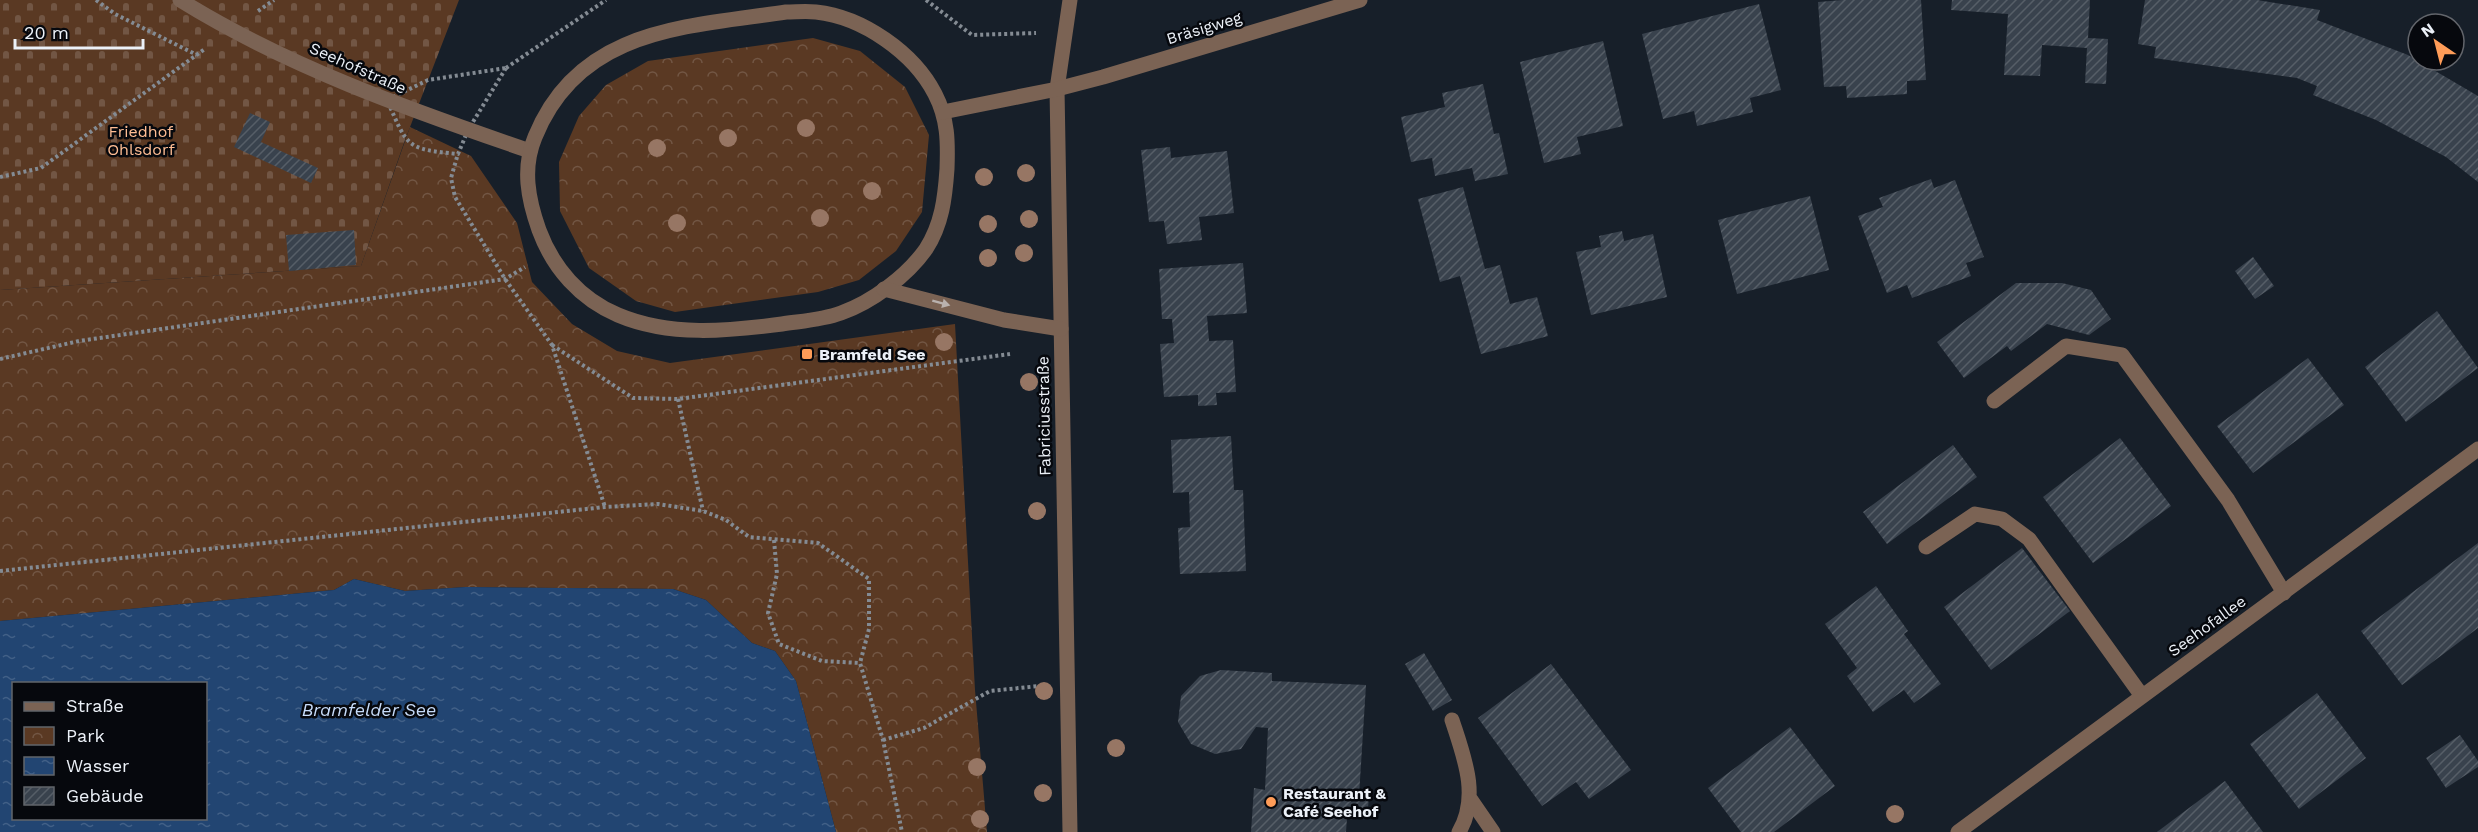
<svg xmlns="http://www.w3.org/2000/svg" width="2478" height="832" viewBox="0 0 2478 832" font-family="'Work Sans',sans-serif">
  <style>
    .cemetery { fill: url(#cemetery-stones) }
    .park { fill: url(#park-crowns) }
    .water { fill: url(#water-ripples); fill-rule: evenodd }
    .building { fill: url(#building-hatch) }
    .lines { fill: none; stroke-linecap: round; stroke-linejoin: round }
    .path { stroke: #848b93; stroke-width: 4; stroke-dasharray: 3 3; stroke-linecap: butt }
    .lane { stroke: #7b6354; stroke-width: 15 }
    .street { stroke: #7b6354; stroke-width: 15 }
    .tree { fill: #977664 }
    .oneway { fill: #b9b1ae }
    .poi-dot { fill: #fe9c58; stroke: #06080d; stroke-width: 2 }
    .labels { text-anchor: middle; dominant-baseline: central; stroke-width: 5; stroke-linejoin: round; paint-order: stroke }
    .street-label { font-size: 16px; fill: #ecf1f8; stroke: #06080d }
    .park-label { font-size: 16px; fill: #ffbe94; stroke: #06080d }
    .poi-label { font-size: 16px; font-weight: bold; fill: #ecf1f8; stroke: #06080d; text-anchor: start }
    .water-label { font-size: 18px; font-style: italic; fill: #c7dcfa; stroke: #06080d }
  </style>
  <defs>
    <pattern id="cemetery-stones" width="16" height="16" patternUnits="userSpaceOnUse" patternTransform="scale(1.5)"><rect width="16" height="16" fill="#5a3923"/><path d="M2 7V4a2 2 0 0 1 4 0v3zM10 15v-3a2 2 0 0 1 4 0v3z" fill="#725644"/></pattern>
    <pattern id="park-crowns" width="20" height="18" patternUnits="userSpaceOnUse" patternTransform="scale(1.5)"><rect width="20" height="18" fill="#5a3923"/><path d="M2 6a3 3 0 1 1 6 0M12 15a3 3 0 1 1 6 0" fill="none" stroke="#725644"/></pattern>
    <pattern id="water-ripples" width="26" height="14" patternUnits="userSpaceOnUse" patternTransform="scale(1.5)"><rect width="26" height="14" fill="#224572"/><path d="M2 4q2-2 4 0t4 0M15 11q2-2 4 0t4 0" fill="none" stroke="#426087"/></pattern>
    <pattern id="building-hatch" width="6" height="6" patternUnits="userSpaceOnUse" patternTransform="scale(1.5)"><rect width="6" height="6" fill="#39424d"/><path d="M-1 1l2-2M0 6l6-6M5 7l2-2" fill="none" stroke="#565e67"/></pattern>
  </defs>
  <rect width="100%" height="100%" fill="#171f29"/>
  <path class="cemetery" d="M 0,0 L 459,0 L 405,140 L 361,266 L 0,290 Z"/>
  <g class="park">
    <path d="M 813,38 L 860,51 L 905,87 L 929,135 L 922,212 L 896,251 L 859,280 L 818,292 L 675,312 L 636,301 L 589,268 L 560,211 L 559,162 L 579,116 L 606,85 L 648,61 Z"/>
    <path d="M 410,127 L 471,156 L 517,223 L 532,282 L 572,324 L 617,351 L 670,363 L 955,324 L 975,690 L 987,832 L 836,832 L 796,681 L 775,651 L 752,643 L 706,600 L 673,589 L 466,587 L 405,591 L 354,579 L 334,590 L 0,621 L 0,290 L 361,266 Z"/>
  </g>
  <path class="water" d="M 354,579 L 405,591 L 466,587 L 673,589 L 706,600 L 752,643 L 775,651 L 796,681 L 836,832 L 0,832 L 0,621 L 334,590 ZM 14,684 L 206,684 L 206,818 L 14,818 Z"/>
  <g class="building">
    <path d="M 1843,0 L 1921,0 L 1926,80 L 1907,81 L 1907,94 L 1847,98 L 1846,86 L 1824,87 L 1818,2 Z"/>
    <path d="M 1952,0 L 2090,0 L 2088,38 L 2108,39 L 2106,84 L 2085,83 L 2087,48 L 2042,45 L 2040,76 L 2004,75 L 2008,14 L 1951,10 Z"/>
    <path d="M 2145,0 L 2257,0 L 2320,10 L 2317,20 L 2408,55 L 2478,96 L 2478,182 L 2446,157 L 2376,120 L 2313,95 L 2317,86 L 2297,78 L 2154,58 L 2156,47 L 2138,44 Z"/>
    <path d="M 1759,4 L 1781,90 L 1750,98 L 1753,112 L 1697,126 L 1694,111 L 1663,119 L 1642,34 Z"/>
    <path d="M 1603,41 L 1623,126 L 1577,137 L 1581,154 L 1544,163 L 1520,62 Z"/>
    <path d="M 1483,84 L 1494,134 L 1499,133 L 1508,174 L 1475,181 L 1472,168 L 1435,176 L 1432,158 L 1411,162 L 1401,117 L 1445,107 L 1442,93 Z"/>
    <path d="M 250,113 L 270,122 L 261,142 L 318,168 L 311,183 L 234,147 Z"/>
    <path d="M 1170,147 L 1171,158 L 1227,151 L 1234,213 L 1199,217 L 1202,240 L 1167,244 L 1164,221 L 1149,222 L 1141,150 Z"/>
    <path d="M 1931,179 L 1934,188 L 1955,180 L 1984,257 L 1966,263 L 1971,276 L 1912,298 L 1907,285 L 1887,293 L 1858,216 L 1883,207 L 1879,198 Z"/>
    <path d="M 1463,187 L 1485,269 L 1500,265 L 1510,304 L 1537,297 L 1548,336 L 1481,354 L 1460,276 L 1440,282 L 1418,199 Z"/>
    <path d="M 1810,196 L 1829,270 L 1737,294 L 1718,220 Z"/>
    <path d="M 354,230 L 356,265 L 289,271 L 286,235 Z"/>
    <path d="M 1622,231 L 1624,241 L 1653,234 L 1667,297 L 1591,315 L 1576,252 L 1601,247 L 1599,236 Z"/>
    <path d="M 2253,257 L 2274,286 L 2255,299 L 2235,271 Z"/>
    <path d="M 1243,263 L 1247,313 L 1207,316 L 1209,341 L 1233,340 L 1236,392 L 1216,393 L 1217,405 L 1198,406 L 1198,395 L 1164,397 L 1160,344 L 1174,343 L 1172,319 L 1162,319 L 1159,269 Z"/>
    <path d="M 2016,283 L 2062,283 L 2091,290 L 2111,319 L 2089,335 L 2047,324 L 2011,351 L 2007,346 L 1964,378 L 1937,342 Z"/>
    <path d="M 2437,311 L 2478,368 L 2406,422 L 2365,367 Z"/>
    <path d="M 2308,358 L 2344,405 L 2253,473 L 2217,426 Z"/>
    <path d="M 1231,436 L 1234,490 L 1243,490 L 1246,571 L 1180,574 L 1178,528 L 1190,527 L 1189,492 L 1173,493 L 1171,440 Z"/>
    <path d="M 2120,438 L 2171,506 L 2093,563 L 2043,497 Z"/>
    <path d="M 1953,445 L 1977,477 L 1887,544 L 1863,512 Z"/>
    <path d="M 2478,543 L 2478,628 L 2402,685 L 2361,631 Z"/>
    <path d="M 2022,548 L 2070,611 L 1991,670 L 1944,607 Z"/>
    <path d="M 1876,586 L 1908,631 L 1904,634 L 1941,684 L 1914,703 L 1904,690 L 1873,712 L 1847,676 L 1857,668 L 1825,624 Z"/>
    <path d="M 1424,653 L 1452,700 L 1433,711 L 1405,664 Z"/>
    <path d="M 1551,664 L 1631,770 L 1589,799 L 1576,782 L 1542,806 L 1478,718 Z"/>
    <path d="M 1221,670 L 1272,673 L 1272,681 L 1366,685 L 1359,796 L 1369,797 L 1367,819 L 1347,818 L 1346,832 L 1251,832 L 1254,788 L 1265,790 L 1268,728 L 1256,727 L 1241,749 L 1215,754 L 1191,744 L 1178,722 L 1181,696 L 1200,676 Z"/>
    <path d="M 2317,693 L 2366,758 L 2299,809 L 2250,744 Z"/>
    <path d="M 1790,727 L 1835,786 L 1774,832 L 1741,832 L 1708,788 Z"/>
    <path d="M 2460,735 L 2478,761 L 2478,767 L 2446,788 L 2426,758 Z"/>
    <path d="M 2225,781 L 2263,832 L 2157,832 Z"/>
  </g>
  <g class="lines">
    <g class="path">
      <path d="M 96,0 L 115,14 L 197,55"/>
      <path d="M 926,0 L 972,35 L 1036,33"/>
      <path d="M 258,11 L 274,0"/>
      <path d="M 506,68 L 468,130 L 458,154 C 405,149 408,147 387,100 L 428,80 Z"/>
      <path d="M 506,68 L 606,0"/>
      <path d="M 457,157 L 451,178 L 455,197 L 505,279 L 552,345 L 605,507"/>
      <path d="M 0,177 L 41,168 L 206,48"/>
      <path d="M 552,345 L 633,398 L 678,399 L 1010,354"/>
      <path d="M 0,359 L 79,341 L 505,279 L 525,267"/>
      <path d="M 678,399 L 703,511"/>
      <path d="M 774,540 L 777,574 L 768,613 L 779,644 L 822,661 L 860,663"/>
      <path d="M 0,571 L 605,507 L 658,504 L 703,511 L 726,520 L 749,537 L 818,543 L 869,579 L 869,629 L 860,663 L 883,740 L 902,832"/>
      <path d="M 883,740 L 924,728 L 990,691 L 1039,686"/>
    </g>
    <g class="lane">
      <path d="M 1994,401 L 2066,346 L 2122,355 L 2228,500 L 2284,593"/>
      <path d="M 1926,547 L 1975,514 L 2002,519 L 2029,539 L 2142,696"/>
      <path d="M 1452,720 C 1464,757 1480,796 1459,832"/>
      <path d="M 1471,800 L 1493,832"/>
    </g>
    <g class="street">
      <path d="M 180,0 C 288,67 410,110 530,151"/>
      <path d="M 1070,0 L 1057,89 L 1070,832"/>
      <path d="M 786,12 C 796,12 806,11 816,12 C 863,17 914,53 935,94 C 948,119 948,142 947,169 C 945,198 942,224 926,249 C 907,276 872,302 841,313 C 822,320 802,321 782,324 C 728,331 670,337 618,315 C 580,299 553,268 539,230 C 528,199 522,168 535,137 C 579,28 686,27 786,12 Z"/>
      <path d="M 943,112 L 1057,89 L 1103,77 L 1360,0"/>
      <path d="M 884,289 L 1004,320 L 1061,329"/>
      <path d="M 1958,832 L 2478,449"/>
    </g>
  </g>
  <g class="tree">
    <circle cx="806" cy="128" r="9"/>
    <circle cx="728" cy="138" r="9"/>
    <circle cx="657" cy="148" r="9"/>
    <circle cx="1026" cy="173" r="9"/>
    <circle cx="984" cy="177" r="9"/>
    <circle cx="872" cy="191" r="9"/>
    <circle cx="820" cy="218" r="9"/>
    <circle cx="1029" cy="219" r="9"/>
    <circle cx="677" cy="223" r="9"/>
    <circle cx="988" cy="224" r="9"/>
    <circle cx="1024" cy="253" r="9"/>
    <circle cx="988" cy="258" r="9"/>
    <circle cx="944" cy="342" r="9"/>
    <circle cx="1029" cy="382" r="9"/>
    <circle cx="1037" cy="511" r="9"/>
    <circle cx="1044" cy="691" r="9"/>
    <circle cx="1116" cy="748" r="9"/>
    <circle cx="977" cy="767" r="9"/>
    <circle cx="1043" cy="793" r="9"/>
    <circle cx="1895" cy="814" r="9"/>
    <circle cx="980" cy="819" r="9"/>
  </g>
  <defs><path id="oneway-solid" d="M-6-.8H1V-3.2L6.5 0L1 3.2V.8H-6Z" transform="scale(1.5)"/></defs>
  <use class="oneway" href="#oneway-solid" transform="translate(941 303) rotate(15)"/>
  <g class="poi-dot">
    <rect x="801" y="348" width="12" height="12" rx="3"/>
    <circle cx="1271" cy="802" r="6"/>
  </g>
  <g class="labels">
    <g class="street-label">
      <text transform="translate(1204 28) rotate(-17)">Bräsigweg</text>
      <text transform="translate(358 68) rotate(24)">Seehofstraße</text>
      <text transform="translate(1044 416) rotate(-91)">Fabriciusstraße</text>
      <text transform="translate(2207 626) rotate(-36)">Seehofallee</text>
    </g>
    <g class="park-label">
      <text x="141" y="131">Friedhof<tspan x="141" dy="18">Ohlsdorf</tspan></text>
    </g>
    <g class="poi-label">
      <text x="819" y="354">Bramfeld See</text>
      <text x="1283" y="793">Restaurant &amp;<tspan x="1283" dy="18">Café Seehof</tspan></text>
    </g>
    <g class="water-label">
      <text x="369" y="709">Bramfelder See</text>
    </g>
  </g>
  <rect x="12" y="682" width="195" height="138" fill="#06080d" stroke="#62656b" stroke-width="1.5"/>
  <rect x="24" y="702" width="30" height="9" fill="#7b6354" stroke="#62656b" stroke-width="1.5"/>
  <text x="66" y="712" font-size="18" fill="#ecf1f8">Straße</text>
  <rect x="24" y="727" width="30" height="18" fill="url(#park-crowns)" stroke="#62656b" stroke-width="1.5"/>
  <text x="66" y="742" font-size="18" fill="#ecf1f8">Park</text>
  <rect x="24" y="757" width="30" height="18" fill="url(#water-ripples)" stroke="#62656b" stroke-width="1.5"/>
  <text x="66" y="772" font-size="18" fill="#ecf1f8">Wasser</text>
  <rect x="24" y="787" width="30" height="18" fill="url(#building-hatch)" stroke="#62656b" stroke-width="1.5"/>
  <text x="66" y="802" font-size="18" fill="#ecf1f8">Gebäude</text>
  <g transform="translate(2436 42) rotate(325)"><circle r="28" fill="#06080d" stroke="#62656b" stroke-width="1.5"/>
  <path d="M0-4.5L10 22L0 15L-10 22Z" fill="#fe9c58"/>
  <text y="-9" font-size="16" font-weight="bold" text-anchor="middle" fill="#ecf1f8">N</text>
  </g>
  <path d="M15 39v9h128v-9" fill="none" stroke="#ecf1f8" stroke-width="3"/>
  <text x="24" y="39" font-size="18" fill="#ecf1f8" stroke="#06080d" stroke-width="4.5" paint-order="stroke">20 m</text>
</svg>
